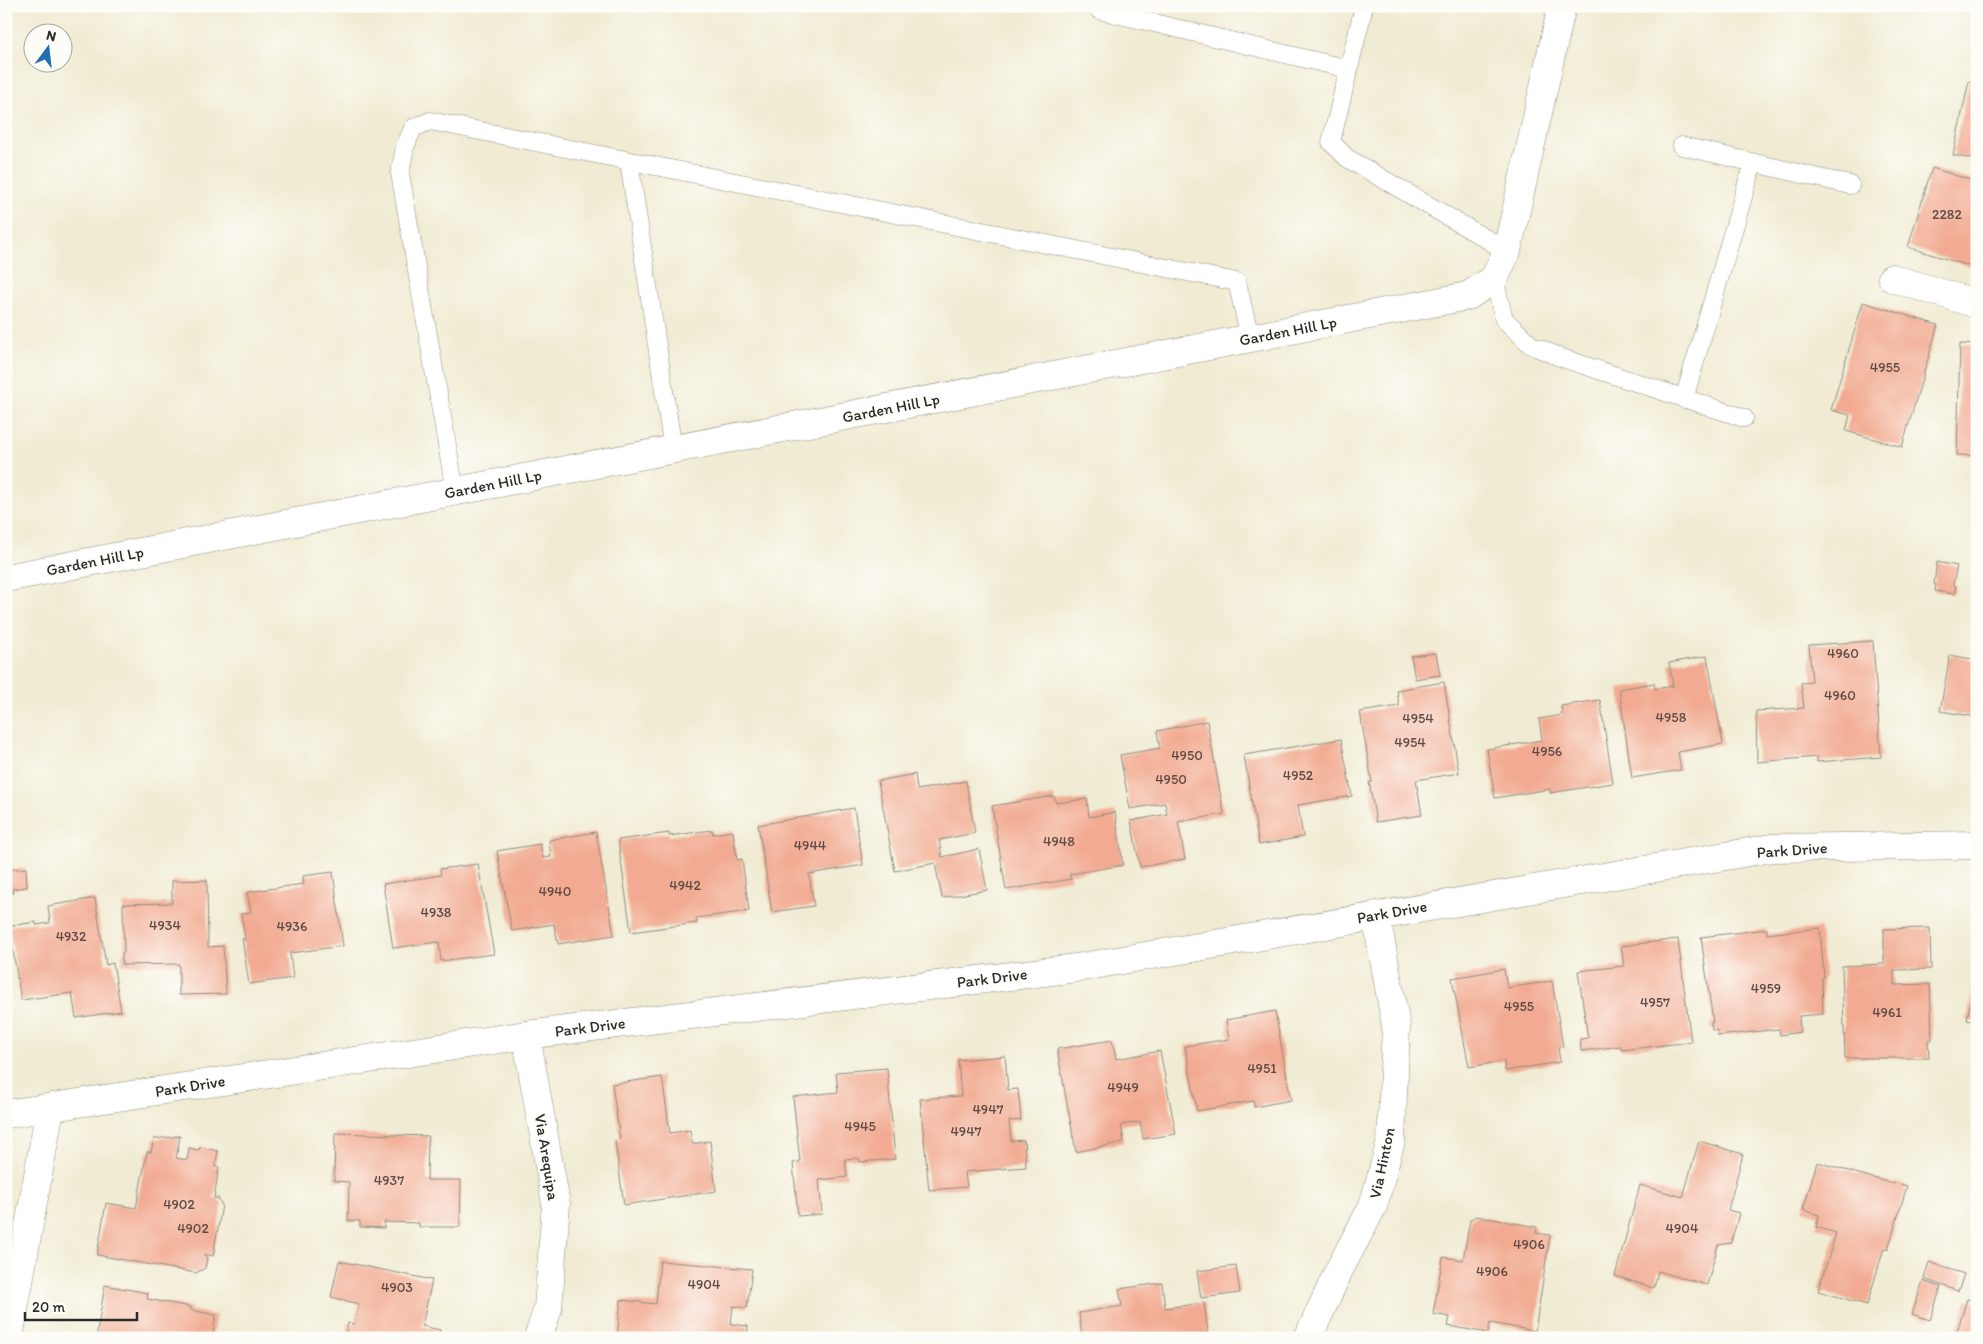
<svg xmlns="http://www.w3.org/2000/svg" width="1983" height="1344" viewBox="0 0 1983 1344" font-family="Itim,sans-serif">
  <style>
    .building { fill: #f2ab92 }
    .lines { fill: none; stroke-linecap: round; stroke-linejoin: round }
    .service-casing { stroke: #8e8b7e; stroke-width: 19 }
    .minor-casing { stroke: #8e8b7e; stroke-width: 29 }
    .service { stroke: #fff; stroke-width: 18 }
    .minor { stroke: #fff; stroke-width: 28 }
    .labels { text-anchor: middle; dominant-baseline: central; stroke-width: 4; stroke-linejoin: round; paint-order: stroke }
    .number-label { font-size: 14px; fill: #5d4b45 }
    .street-label { font-size: 16px; fill: #2b2b2b; stroke: #fdfcf7 }
  </style>
  <rect width="100%" height="100%" fill="#fdfcf7"/>
  <filter id="ink" filterUnits="userSpaceOnUse"><feTurbulence type="fractalNoise" baseFrequency=".02" numOctaves="2"/><feDisplacementMap in="SourceGraphic" scale="10" xChannelSelector="R" yChannelSelector="G"/><feConvolveMatrix kernelMatrix="1 2 1 2 8 2 1 2 1" color-interpolation-filters="sRGB"/></filter>
  <filter id="wash" filterUnits="userSpaceOnUse"><feTurbulence type="fractalNoise" baseFrequency=".0096" numOctaves="4" result="noise"/><feDisplacementMap in="SourceGraphic" scale="20" xChannelSelector="R" yChannelSelector="G"/><feGaussianBlur stdDeviation="1.12" result="paint"/><feColorMatrix in="noise" values="0 0 0 0 0 0 0 0 0 0 0 0 0 0 0 0 0 1.4 0 .05"/><feComposite in="paint" operator="in"/></filter>
  <g filter="url(#wash)">
    <rect width="100%" height="100%" fill="#f0ebd2"/>
    <g id="blocks">
      <g class="building">
        <path d="M 1969,81 L 1977,83 L 1977,160 L 1953,155 Z"/>
        <path d="M 1932,168 L 1977,182 L 1975,268 L 1908,247 Z"/>
        <path d="M 1863,302 L 1938,325 L 1902,447 L 1846,431 L 1850,415 L 1831,410 Z"/>
        <path d="M 1960,344 L 1977,345 L 1977,456 L 1957,455 Z"/>
        <path d="M 1937,562 L 1957,566 L 1953,585 L 1956,586 L 1954,594 L 1935,591 L 1936,585 L 1934,584 Z"/>
        <path d="M 1873,641 L 1881,757 L 1817,762 L 1817,757 L 1757,762 L 1756,711 L 1804,708 L 1801,683 L 1812,682 L 1809,645 Z"/>
        <path d="M 1436,653 L 1440,675 L 1415,679 L 1411,656 Z"/>
        <path d="M 1950,655 L 1977,660 L 1977,717 L 1940,711 Z"/>
        <path d="M 1707,656 L 1723,744 L 1678,752 L 1681,770 L 1632,778 L 1619,689 L 1654,683 L 1655,689 L 1673,686 L 1669,663 Z"/>
        <path d="M 1444,682 L 1459,773 L 1416,780 L 1422,815 L 1376,822 L 1369,782 L 1372,782 L 1360,712 L 1399,706 L 1397,690 Z"/>
        <path d="M 1600,700 L 1613,783 L 1550,793 L 1550,789 L 1495,798 L 1487,749 L 1542,740 L 1539,719 L 1562,715 L 1561,706 Z"/>
        <path d="M 1207,721 L 1224,814 L 1178,822 L 1185,859 L 1140,867 L 1131,821 L 1167,814 L 1165,803 L 1130,809 L 1120,755 L 1160,748 L 1157,731 Z"/>
        <path d="M 1341,739 L 1352,796 L 1298,805 L 1303,837 L 1259,845 L 1244,755 Z"/>
        <path d="M 915,774 L 917,790 L 966,781 L 975,833 L 939,840 L 942,857 L 979,849 L 987,890 L 942,898 L 935,863 L 895,871 L 878,781 Z"/>
        <path d="M 1054,796 L 1056,803 L 1087,799 L 1089,817 L 1115,812 L 1123,865 L 1070,874 L 1071,879 L 1006,890 L 992,806 Z"/>
        <path d="M 854,808 L 863,865 L 809,874 L 814,906 L 772,912 L 758,825 Z"/>
        <path d="M 712,830 L 713,834 L 733,831 L 737,860 L 742,859 L 749,911 L 696,918 L 697,923 L 631,932 L 618,840 L 669,833 L 669,836 Z"/>
        <path d="M 596,832 L 614,935 L 558,944 L 554,924 L 512,931 L 497,851 L 540,844 L 543,858 L 551,857 L 549,840 Z"/>
        <path d="M 478,864 L 494,954 L 441,961 L 439,942 L 393,948 L 383,884 L 441,875 L 440,869 Z"/>
        <path d="M 26,868 L 27,887 L 12,889 L 13,893 L 6,893 L 6,870 Z"/>
        <path d="M 333,872 L 343,946 L 290,953 L 293,978 L 249,984 L 242,939 L 245,939 L 241,914 L 251,912 L 247,892 L 304,884 L 303,876 Z"/>
        <path d="M 207,880 L 208,947 L 223,946 L 226,994 L 179,995 L 179,964 L 122,965 L 122,953 L 124,953 L 123,904 L 172,903 L 172,881 Z"/>
        <path d="M 95,898 L 106,965 L 113,963 L 121,1011 L 76,1018 L 72,993 L 21,1000 L 9,926 L 36,922 L 36,925 L 50,923 L 48,906 Z"/>
        <path d="M 1820,928 L 1824,977 L 1822,978 L 1823,1014 L 1799,1016 L 1800,1032 L 1780,1035 L 1779,1029 L 1718,1036 L 1717,1030 L 1712,1030 L 1711,1022 L 1713,1022 L 1701,937 L 1767,929 L 1767,934 Z"/>
        <path d="M 1930,928 L 1931,969 L 1894,970 L 1894,985 L 1930,984 L 1932,1040 L 1928,1040 L 1929,1058 L 1845,1058 L 1842,966 L 1884,964 L 1884,929 Z"/>
        <path d="M 1678,939 L 1691,1042 L 1621,1050 L 1621,1046 L 1581,1051 L 1580,1039 L 1588,1038 L 1578,971 L 1624,966 L 1621,946 Z"/>
        <path d="M 1504,969 L 1507,988 L 1552,981 L 1563,1047 L 1558,1048 L 1560,1062 L 1505,1071 L 1504,1061 L 1469,1067 L 1452,978 Z"/>
        <path d="M 1976,972 L 1977,972 L 1977,1022 L 1967,1020 Z"/>
        <path d="M 1275,1011 L 1291,1100 L 1254,1107 L 1253,1101 L 1197,1111 L 1185,1046 L 1229,1039 L 1226,1020 Z"/>
        <path d="M 1112,1040 L 1116,1059 L 1160,1051 L 1176,1134 L 1143,1139 L 1140,1122 L 1121,1125 L 1124,1142 L 1076,1152 L 1057,1049 Z"/>
        <path d="M 1005,1056 L 1008,1090 L 1018,1089 L 1021,1120 L 1009,1121 L 1011,1141 L 1024,1140 L 1026,1167 L 965,1172 L 967,1187 L 929,1190 L 920,1099 L 961,1096 L 958,1060 Z"/>
        <path d="M 887,1068 L 895,1159 L 860,1162 L 859,1158 L 845,1159 L 847,1177 L 819,1180 L 822,1214 L 798,1216 L 793,1163 L 800,1162 L 793,1097 L 838,1092 L 836,1072 Z"/>
        <path d="M 662,1077 L 670,1133 L 690,1130 L 692,1144 L 710,1141 L 716,1191 L 624,1205 L 615,1141 L 620,1139 L 612,1084 Z"/>
        <path d="M 335,1133 L 428,1136 L 427,1180 L 461,1180 L 460,1227 L 419,1227 L 419,1223 L 384,1222 L 384,1228 L 360,1227 L 360,1221 L 348,1221 L 349,1182 L 334,1181 Z"/>
        <path d="M 180,1136 L 176,1158 L 187,1160 L 189,1148 L 199,1150 L 200,1147 L 218,1151 L 215,1167 L 219,1167 L 214,1198 L 218,1198 L 222,1205 L 213,1256 L 204,1254 L 207,1258 L 205,1268 L 196,1273 L 97,1255 L 106,1203 L 136,1208 L 147,1152 L 151,1152 L 154,1139 Z"/>
        <path d="M 1699,1141 L 1743,1154 L 1728,1210 L 1739,1213 L 1731,1243 L 1718,1245 L 1707,1285 L 1658,1271 L 1654,1288 L 1615,1276 L 1640,1185 L 1683,1197 Z"/>
        <path d="M 1817,1162 L 1894,1184 L 1894,1182 L 1907,1186 L 1888,1249 L 1884,1248 L 1867,1305 L 1818,1291 L 1836,1233 L 1816,1227 L 1819,1215 L 1803,1210 Z"/>
        <path d="M 1476,1216 L 1537,1227 L 1536,1233 L 1550,1235 L 1535,1331 L 1490,1323 L 1488,1333 L 1448,1326 L 1450,1317 L 1433,1314 L 1443,1257 L 1463,1260 L 1470,1220 Z"/>
        <path d="M 339,1261 L 432,1280 L 422,1326 L 440,1330 L 439,1338 L 345,1338 L 348,1323 L 354,1324 L 359,1304 L 331,1297 Z"/>
        <path d="M 660,1261 L 752,1269 L 747,1308 L 733,1306 L 731,1324 L 748,1326 L 747,1338 L 617,1338 L 621,1300 L 656,1304 Z"/>
        <path d="M 1929,1262 L 1964,1274 L 1958,1291 L 1924,1279 Z"/>
        <path d="M 1236,1266 L 1240,1293 L 1201,1298 L 1197,1271 Z"/>
        <path d="M 1923,1281 L 1941,1287 L 1930,1320 L 1912,1314 Z"/>
        <path d="M 1162,1283 L 1165,1308 L 1204,1303 L 1209,1338 L 1082,1338 L 1079,1313 L 1122,1306 L 1119,1289 Z"/>
        <path d="M 105,1285 L 148,1293 L 147,1299 L 191,1307 L 191,1310 L 216,1315 L 212,1338 L 96,1338 Z"/>
        <path d="M 1967,1299 L 1977,1302 L 1977,1338 L 1955,1338 Z"/>
      </g>
    </g>
  </g>
  <g filter="url(#ink)">
    <use href="#blocks" fill-opacity="0" stroke="#8e8b7e" stroke-width="1"/>
    <g class="lines">
      <g class="service-casing">
        <g id="service">
          <path d="M 1364,6 L 1331,142 L 1347,158 L 1507,251"/>
          <path d="M 1099,10 L 1349,69"/>
          <path d="M 1682,146 L 1850,185"/>
          <path d="M 629,161 L 673,450"/>
          <path d="M 1494,279 L 1504,319 L 1531,345 L 1562,358 L 1744,418"/>
          <path d="M 1684,399 L 1753,163"/>
          <path d="M 455,491 L 400,173 L 405,147 L 413,128 L 430,121 L 1237,282 L 1250,338"/>
        </g>
      </g>
      <g class="minor-casing">
        <g id="minor">
          <path d="M 1892,278 L 1977,304"/>
          <path d="M 6,578 L 1468,296 L 1494,279 L 1507,251 L 1562,6"/>
          <path d="M 526,1035 L 556,1204 L 548,1308 L 538,1338"/>
          <path d="M 6,1114 L 526,1035 L 1076,968 L 1772,848 L 1977,845"/>
          <path d="M 9,1338 L 50,1108"/>
          <path d="M 1308,1338 L 1339,1270 L 1373,1206 L 1391,1141 L 1396,1026 L 1376,915"/>
        </g>
      </g>
      <use href="#service" class="service"/>
      <use href="#minor" class="minor"/>
    </g>
  </g>
  <g class="labels">
    <g class="number-label">
      <text x="1947" y="214">2282</text>
      <text x="1885" y="367">4955</text>
      <text x="1843" y="653">4960</text>
      <text x="1840" y="695">4960</text>
      <text x="1671" y="717">4958</text>
      <text x="1418" y="718">4954</text>
      <text x="1410" y="742">4954</text>
      <text x="1547" y="751">4956</text>
      <text x="1187" y="755">4950</text>
      <text x="1298" y="775">4952</text>
      <text x="1171" y="779">4950</text>
      <text x="1059" y="841">4948</text>
      <text x="810" y="845">4944</text>
      <text x="685" y="885">4942</text>
      <text x="555" y="891">4940</text>
      <text x="436" y="912">4938</text>
      <text x="165" y="925">4934</text>
      <text x="292" y="926">4936</text>
      <text x="71" y="936">4932</text>
      <text x="1766" y="988">4959</text>
      <text x="1655" y="1002">4957</text>
      <text x="1519" y="1006">4955</text>
      <text x="1887" y="1012">4961</text>
      <text x="1262" y="1068">4951</text>
      <text x="1123" y="1087">4949</text>
      <text x="988" y="1109">4947</text>
      <text x="860" y="1126">4945</text>
      <text x="966" y="1131">4947</text>
      <text x="389" y="1180">4937</text>
      <text x="179" y="1204">4902</text>
      <text x="193" y="1228">4902</text>
      <text x="1682" y="1228">4904</text>
      <text x="1529" y="1244">4906</text>
      <text x="1492" y="1271">4906</text>
      <text x="704" y="1284">4904</text>
      <text x="397" y="1287">4903</text>
    </g>
    <g class="street-label">
      <text transform="translate(1288 331) rotate(-11)">Garden Hill Lp</text>
      <text transform="translate(891 408) rotate(-11)">Garden Hill Lp</text>
      <text transform="translate(493 484) rotate(-11)">Garden Hill Lp</text>
      <text transform="translate(95 561) rotate(-11)">Garden Hill Lp</text>
      <text transform="translate(1792 850) rotate(-4)">Park Drive</text>
      <text transform="translate(1392 912) rotate(-10)">Park Drive</text>
      <text transform="translate(992 978) rotate(-7)">Park Drive</text>
      <text transform="translate(590 1027) rotate(-7)">Park Drive</text>
      <text transform="translate(190 1086) rotate(-9)">Park Drive</text>
      <text transform="translate(547 1157) rotate(81)">Via Arequipa</text>
      <text transform="translate(1382 1163) rotate(-78)">Via Hinton</text>
    </g>
  </g>
  <rect width="1983" height="1344" fill="none" stroke="#fdfcf7" stroke-width="25"/>
  <g transform="translate(48 48) rotate(15)"><circle r="24" fill="#fdfcf7" stroke="#a9a8a5"/>
  <path d="M0-4L9 19L0 12L-9 19Z" fill="#1f6fb2"/>
  <text y="-8" font-size="14" font-weight="bold" text-anchor="middle" fill="#2b2b2b">N</text>
  </g>
  <path d="M25 1312v8h112v-8" fill="none" stroke="#2b2b2b" stroke-width="2.5"/>
  <text x="32" y="1312" font-size="15" fill="#2b2b2b" stroke="#fdfcf7" stroke-width="4" paint-order="stroke">20 m</text>
</svg>
